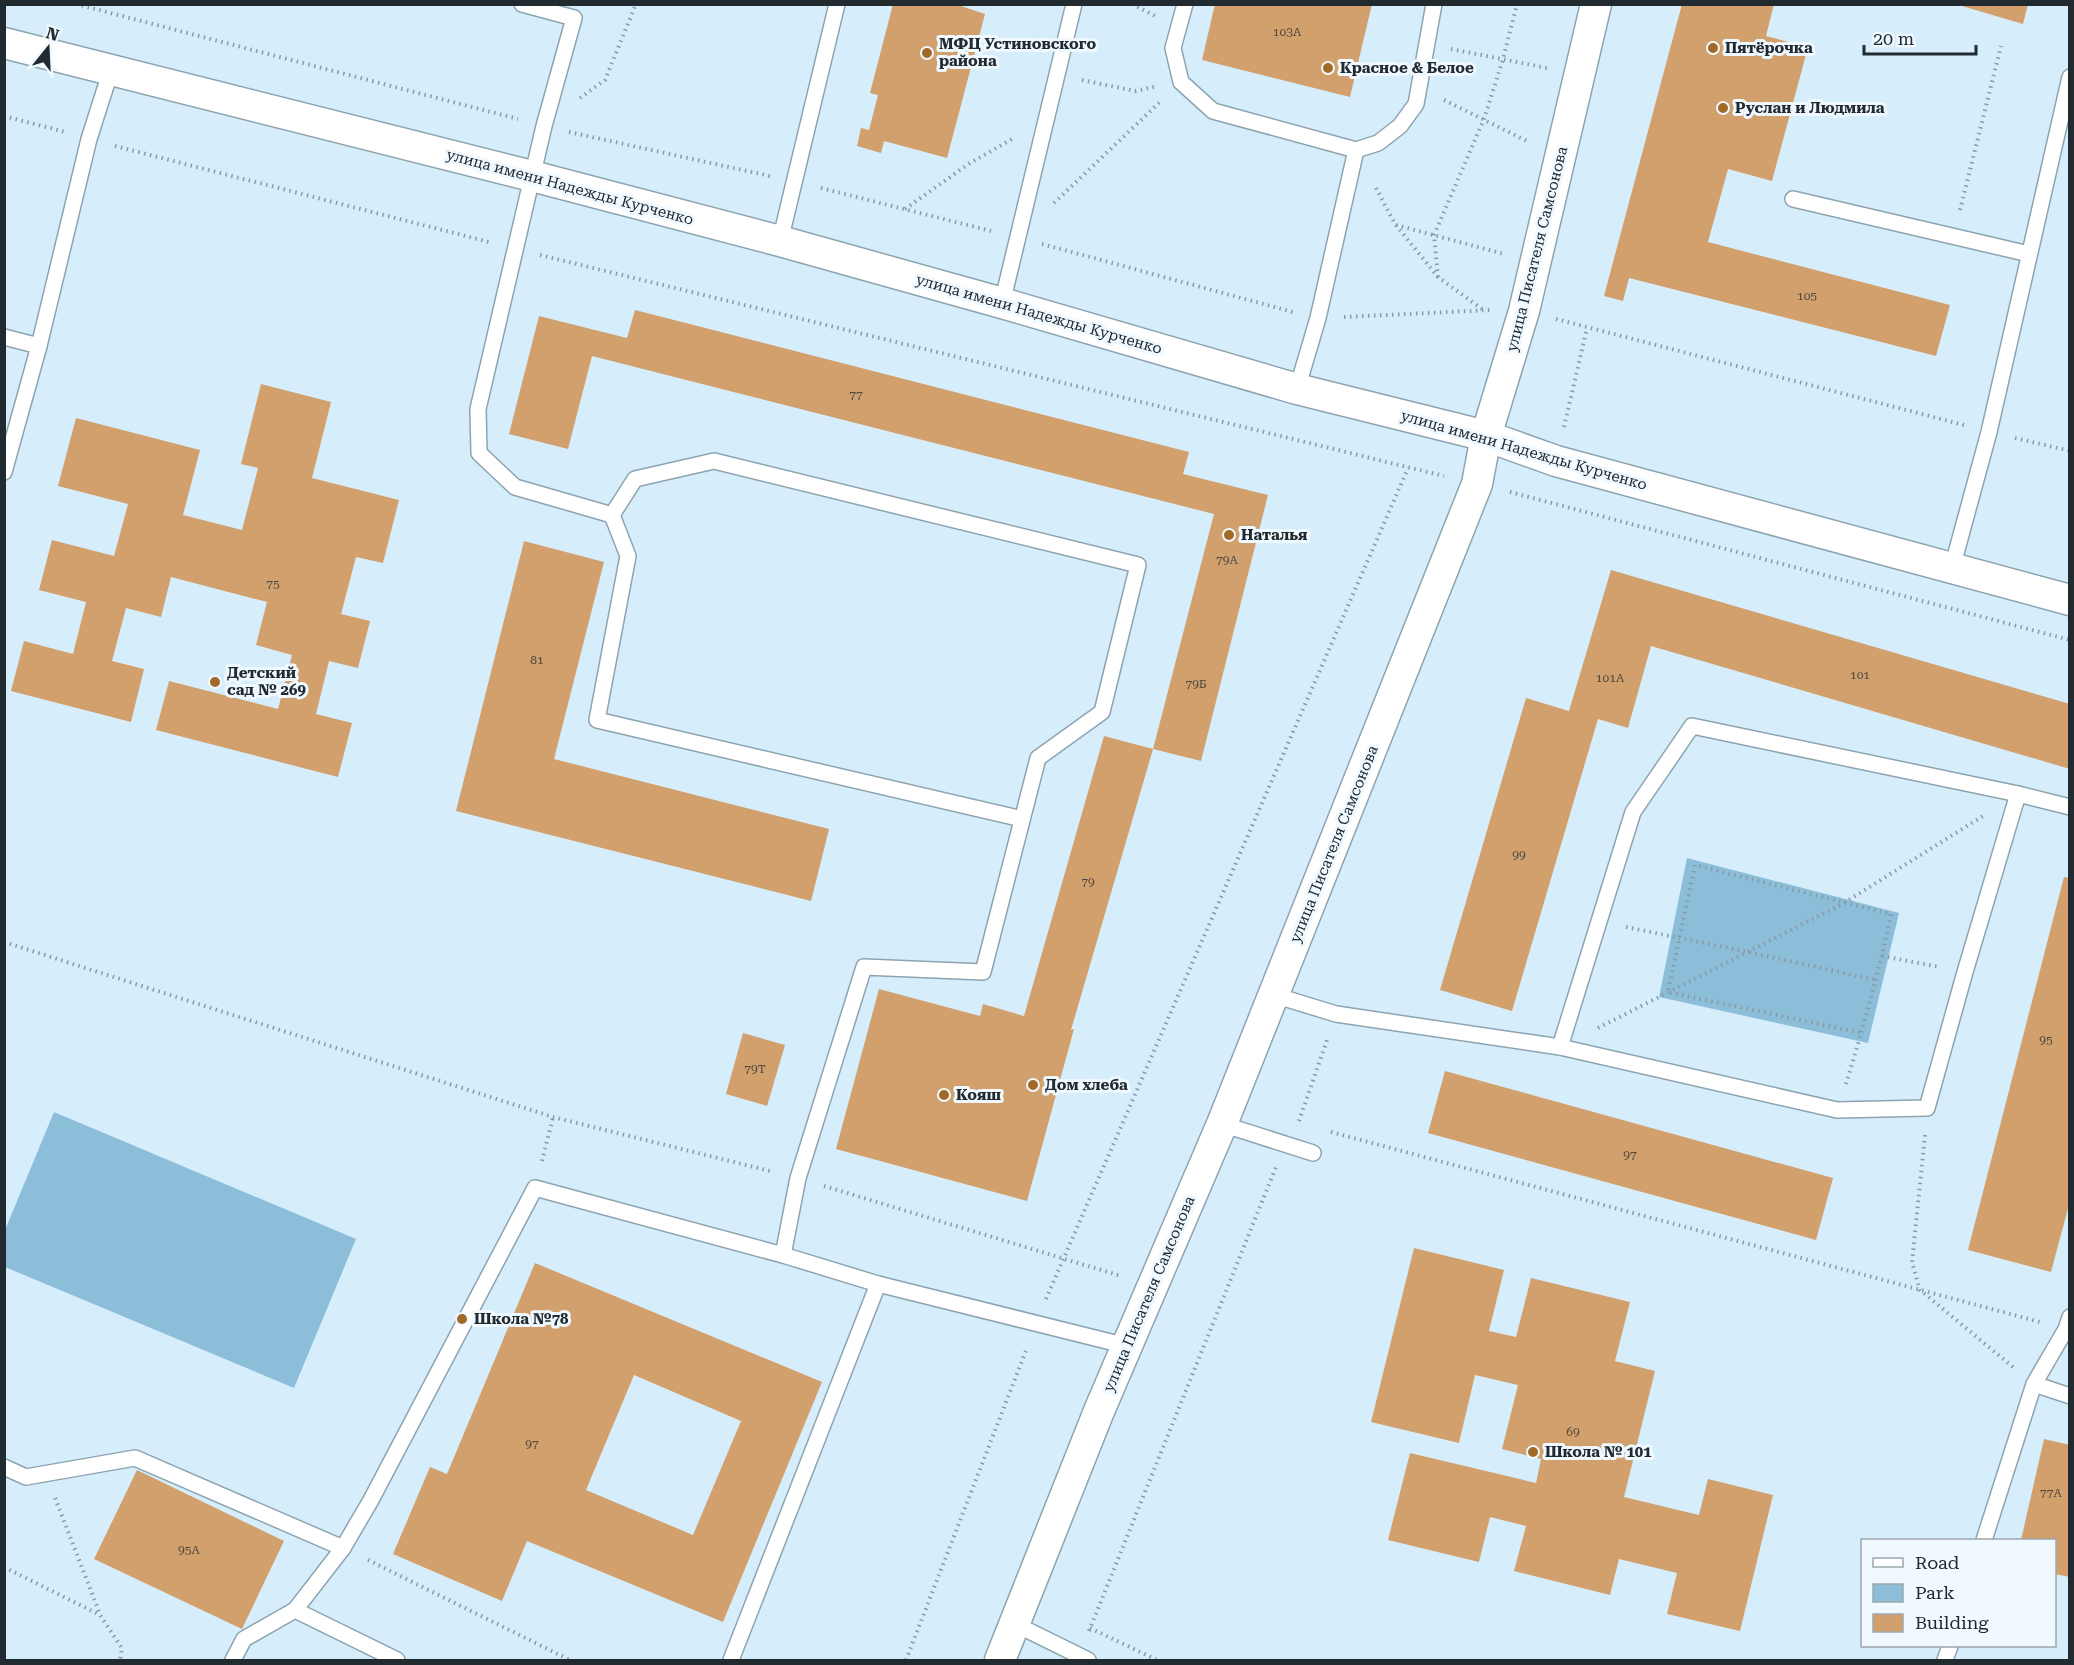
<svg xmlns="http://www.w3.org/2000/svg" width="2074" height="1665" viewBox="0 0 2074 1665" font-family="'Roboto Serif',serif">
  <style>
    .green { fill: #8cbed9 }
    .building { fill: #d2a06d; fill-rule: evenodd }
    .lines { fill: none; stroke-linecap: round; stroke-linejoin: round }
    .service-casing { stroke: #8da4b0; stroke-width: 18 }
    .minor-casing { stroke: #8da4b0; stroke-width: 33 }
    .path { stroke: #889aa4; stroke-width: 4; stroke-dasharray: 1.5 4.5; stroke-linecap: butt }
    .service { stroke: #fff; stroke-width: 15 }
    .minor { stroke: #fff; stroke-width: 30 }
    .poi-dot { fill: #a26927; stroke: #eff9ff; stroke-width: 2 }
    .labels { text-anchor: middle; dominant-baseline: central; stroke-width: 6; stroke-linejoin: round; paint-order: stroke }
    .number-label { font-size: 12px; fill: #4d483e }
    .poi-label { font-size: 15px; font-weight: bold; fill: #212a2f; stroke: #eff9ff; text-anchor: start }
    .street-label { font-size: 15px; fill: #212a2f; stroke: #eff9ff }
  </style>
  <rect width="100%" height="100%" fill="#d6eefc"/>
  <g class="green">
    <path d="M 1687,858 L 1899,913 L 1868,1043 L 1659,997 Z"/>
    <path d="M 54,1112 L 356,1239 L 294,1388 L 5,1267 L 5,1230 Z"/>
  </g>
  <g class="building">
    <path d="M 893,4 L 955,4 L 985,14 L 947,158 L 884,141 L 881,153 L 857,146 L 861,128 L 869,130 L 878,95 L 870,93 Z"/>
    <path d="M 1215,4 L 1372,4 L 1350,97 L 1202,60 Z"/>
    <path d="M 1682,4 L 1774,4 L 1766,36 L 1808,47 L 1772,181 L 1728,169 L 1708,242 L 1950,305 L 1936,356 L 1629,278 L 1623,301 L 1604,296 Z"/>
    <path d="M 1955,4 L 2028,4 L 2023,24 Z"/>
    <path d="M 635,310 L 1189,452 L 1183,474 L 1268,495 L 1201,761 L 1153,749 L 1214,514 L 592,356 L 568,449 L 509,434 L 539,316 L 627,338 Z"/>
    <path d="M 261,384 L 331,402 L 312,478 L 399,500 L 383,563 L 356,557 L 341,614 L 370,621 L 358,668 L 329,661 L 316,714 L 352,723 L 338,777 L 156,730 L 169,681 L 278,709 L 292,655 L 256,645 L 267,602 L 171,577 L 161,617 L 126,608 L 112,661 L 144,669 L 131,722 L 11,691 L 24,641 L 73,654 L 86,602 L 39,590 L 52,540 L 114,556 L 128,504 L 58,486 L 76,418 L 200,450 L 183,515 L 242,530 L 258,468 L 241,464 Z"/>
    <path d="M 524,541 L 604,562 L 554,759 L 829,829 L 811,901 L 456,811 Z"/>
    <path d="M 1611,570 L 2070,704 L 2070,769 L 1651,646 L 1628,728 L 1598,719 L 1512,1011 L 1440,990 L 1526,698 L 1569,711 Z"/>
    <path d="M 1104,736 L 1153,749 L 1071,1030 L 1074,1029 L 1027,1201 L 836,1149 L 879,989 L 980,1016 L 983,1004 L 1024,1016 Z"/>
    <path d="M 2064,877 L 2070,878 L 2070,1201 L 2051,1272 L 1968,1250 Z"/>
    <path d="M 743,1033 L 785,1045 L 767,1106 L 726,1094 Z"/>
    <path d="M 1445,1071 L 1833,1178 L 1816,1240 L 1428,1133 Z"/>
    <path d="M 1414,1248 L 1504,1270 L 1489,1331 L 1516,1337 L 1531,1278 L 1630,1302 L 1615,1361 L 1655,1371 L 1624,1497 L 1699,1515 L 1708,1479 L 1773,1495 L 1740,1631 L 1667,1614 L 1677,1573 L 1619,1559 L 1610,1595 L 1514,1571 L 1526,1526 L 1490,1517 L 1479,1562 L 1388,1540 L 1410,1453 L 1536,1483 L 1541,1459 L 1502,1449 L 1518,1385 L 1475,1375 L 1459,1443 L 1371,1422 Z"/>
    <path d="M 535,1263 L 822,1382 L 723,1622 L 527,1541 L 502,1601 L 393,1554 L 430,1467 L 447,1474 ZM 634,1375 L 741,1421 L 693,1535 L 586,1490 Z"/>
    <path d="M 2044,1439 L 2070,1445 L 2070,1577 L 2054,1574 L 2054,1540 L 2021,1540 Z"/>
    <path d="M 137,1470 L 284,1541 L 242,1629 L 94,1559 Z"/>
  </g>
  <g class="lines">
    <g class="service-casing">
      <g id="service">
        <path d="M 522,4 L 574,18 L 544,126 L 478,409 L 479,453 L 515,487 L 612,515 L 628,556 L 597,720 L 1022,819"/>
        <path d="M 1185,4 L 1173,48 L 1181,82 L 1213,111 L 1356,150 L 1378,143 L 1400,126 L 1416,104 L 1434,4"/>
        <path d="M 1793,199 L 2029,254"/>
        <path d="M 780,241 L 837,4"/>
        <path d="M 1002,303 L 1074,4"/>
        <path d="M 4,337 L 39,346"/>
        <path d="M 1297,389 L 1318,318 L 1356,150"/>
        <path d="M 4,472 L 39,346 L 89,139 L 111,70"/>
        <path d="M 612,515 L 635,479 L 714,461 L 1138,565 L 1102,712 L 1038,758 L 983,972 L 864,967 L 798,1178 L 783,1255"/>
        <path d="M 1952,568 L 1989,432 L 2070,77"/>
        <path d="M 1274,995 L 1336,1014 L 1560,1047 L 1837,1110 L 1927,1108 L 1965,972 L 2018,794 L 2070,807"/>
        <path d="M 1560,1047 L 1633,812 L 1692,726 L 2018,794"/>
        <path d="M 1222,1124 L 1313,1153"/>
        <path d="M 2034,1384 L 2070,1396"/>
        <path d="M 4,1467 L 26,1477 L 135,1458 L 343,1548"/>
        <path d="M 1984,1540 L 2034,1384 L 2066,1329 L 2070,1317"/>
        <path d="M 295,1610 L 343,1548 L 371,1500 L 535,1188 L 783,1255 L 878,1284 L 1127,1346"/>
        <path d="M 1015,1624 L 1088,1660"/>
        <path d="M 233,1660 L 244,1639 L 295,1610 L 397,1660"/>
        <path d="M 731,1660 L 878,1284"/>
        <path d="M 1945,1660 L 1950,1646"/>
      </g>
    </g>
    <g class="minor-casing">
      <g id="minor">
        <path d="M 4,43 L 532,176 L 780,241 L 1002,303 L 1297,389 L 1486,436 L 1556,461 L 2070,600"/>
        <path d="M 1000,1660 L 1099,1411 L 1222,1124 L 1477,484 L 1486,436 L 1524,311 L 1596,4"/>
      </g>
    </g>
    <g class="path">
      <path d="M 76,4 L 518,119"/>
      <path d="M 1132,4 L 1155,16"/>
      <path d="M 1451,49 L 1547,68"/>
      <path d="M 1082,80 L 1135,91 L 1154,87"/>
      <path d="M 580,98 L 605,80 L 636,4"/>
      <path d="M 1444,100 L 1529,142"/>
      <path d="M 4,116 L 65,132"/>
      <path d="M 569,132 L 770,176"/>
      <path d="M 115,146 L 489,242"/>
      <path d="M 821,188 L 991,231"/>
      <path d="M 1376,188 L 1395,224 L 1438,277 L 1482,309"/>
      <path d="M 1054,203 L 1161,101"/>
      <path d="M 905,209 L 970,163 L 1014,138"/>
      <path d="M 1960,210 L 2001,46"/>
      <path d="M 1396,225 L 1504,254"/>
      <path d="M 1042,244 L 1293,312"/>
      <path d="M 540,255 L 1444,476"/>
      <path d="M 1438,277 L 1434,235 L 1484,119 L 1503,59 L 1517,4"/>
      <path d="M 1344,317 L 1490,310"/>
      <path d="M 1556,319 L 1964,425"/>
      <path d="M 1564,427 L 1587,328"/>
      <path d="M 2015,438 L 2070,451"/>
      <path d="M 1510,492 L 2070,640"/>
      <path d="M 1626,927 L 1748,952 L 1876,980"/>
      <path d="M 4,942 L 553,1117 L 774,1172"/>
      <path d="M 1882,956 L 1940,967"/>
      <path d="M 1598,1028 L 1844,903 L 1983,816"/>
      <path d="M 1846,1084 C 1863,1028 1879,972 1891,914 L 1695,865 L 1668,992 L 1862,1033"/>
      <path d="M 1299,1121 L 1327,1040"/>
      <path d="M 1331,1132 L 2040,1322"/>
      <path d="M 1925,1135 L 1912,1262 L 1920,1290 L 2013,1367"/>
      <path d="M 542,1161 L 553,1117"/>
      <path d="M 824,1186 L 1121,1276"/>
      <path d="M 1046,1299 L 1408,468"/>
      <path d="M 55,1498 L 100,1614"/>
      <path d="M 368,1560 L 570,1660"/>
      <path d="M 4,1567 L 100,1615 L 122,1648 L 120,1660"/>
      <path d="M 1090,1628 L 1157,1660"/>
      <path d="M 1089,1631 L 1276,1167"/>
      <path d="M 906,1660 L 1027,1348"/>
    </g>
    <use href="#service" class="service"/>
    <use href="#minor" class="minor"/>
  </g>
  <g class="poi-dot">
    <circle cx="1713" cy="48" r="6"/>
    <circle cx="927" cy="53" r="6"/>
    <circle cx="1328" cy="68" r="6"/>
    <circle cx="1723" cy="108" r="6"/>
    <circle cx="1229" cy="535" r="6"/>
    <circle cx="215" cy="682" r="6"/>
    <circle cx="1033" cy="1085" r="6"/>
    <circle cx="944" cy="1095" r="6"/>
    <circle cx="462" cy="1319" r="6"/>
    <circle cx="1533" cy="1452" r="6"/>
  </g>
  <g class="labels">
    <g class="number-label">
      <text x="1287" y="32">103А</text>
      <text x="1807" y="296">105</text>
      <text x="856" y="395">77</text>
      <text x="1227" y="560">79А</text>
      <text x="273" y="584">75</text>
      <text x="537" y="660">81</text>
      <text x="1860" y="675">101</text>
      <text x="1610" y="678">101А</text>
      <text x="1196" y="684">79Б</text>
      <text x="1519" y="855">99</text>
      <text x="1088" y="882">79</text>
      <text x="2046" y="1040">95</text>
      <text x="755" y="1069">79Т</text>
      <text x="1630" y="1155">97</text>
      <text x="1573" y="1432">69</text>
      <text x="532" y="1444">97</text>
      <text x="2051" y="1493">77А</text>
      <text x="189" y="1550">95А</text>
    </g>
    <g class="poi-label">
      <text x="939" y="44">МФЦ Устиновского<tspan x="939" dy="17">района</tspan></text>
      <text x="1725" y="48">Пятёрочка</text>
      <text x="1340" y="68">Красное &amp; Белое</text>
      <text x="1735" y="108">Руслан и Людмила</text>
      <text x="1241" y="535">Наталья</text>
      <text x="227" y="673">Детский<tspan x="227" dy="17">сад № 269</tspan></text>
      <text x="1045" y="1085">Дом хлеба</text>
      <text x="956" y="1095">Кояш</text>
      <text x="474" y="1319">Школа №78</text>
      <text x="1545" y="1452">Школа № 101</text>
    </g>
    <g class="street-label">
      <text transform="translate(570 187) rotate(15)">улица имени Надежды Курченко</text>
      <text transform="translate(1537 249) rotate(-76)">улица Писателя Самсонова</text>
      <text transform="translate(1039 314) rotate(16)">улица имени Надежды Курченко</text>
      <text transform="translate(1524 450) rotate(16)">улица имени Надежды Курченко</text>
      <text transform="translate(1334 844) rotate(-68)">улица Писателя Самсонова</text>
      <text transform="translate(1149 1294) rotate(-67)">улица Писателя Самсонова</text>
    </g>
  </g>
  <rect width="2074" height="1665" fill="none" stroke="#212a2f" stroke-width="12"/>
  <rect x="1861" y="1539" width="195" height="108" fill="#eff9ff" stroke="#9da6ac" stroke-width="1.5"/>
  <rect x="1873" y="1558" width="30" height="9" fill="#ffffff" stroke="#9da6ac" stroke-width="1.5"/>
  <text x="1915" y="1569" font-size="18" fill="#212a2f">Road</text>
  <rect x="1873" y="1584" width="30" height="18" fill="#8cbed9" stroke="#9da6ac" stroke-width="1.5"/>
  <text x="1915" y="1599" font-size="18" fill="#212a2f">Park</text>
  <rect x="1873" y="1614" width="30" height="18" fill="#d2a06d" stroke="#9da6ac" stroke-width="1.5"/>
  <text x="1915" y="1629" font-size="18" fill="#212a2f">Building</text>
  <g transform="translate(48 48) rotate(18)" stroke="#eff9ff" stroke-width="4.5" paint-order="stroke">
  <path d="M0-4.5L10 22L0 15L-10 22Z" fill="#212a2f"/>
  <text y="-9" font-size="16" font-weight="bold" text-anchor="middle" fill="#212a2f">N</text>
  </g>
  <path d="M1864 45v9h112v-9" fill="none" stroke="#212a2f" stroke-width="3"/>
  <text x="1873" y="45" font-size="18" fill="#212a2f" stroke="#eff9ff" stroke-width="4.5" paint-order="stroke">20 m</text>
</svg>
